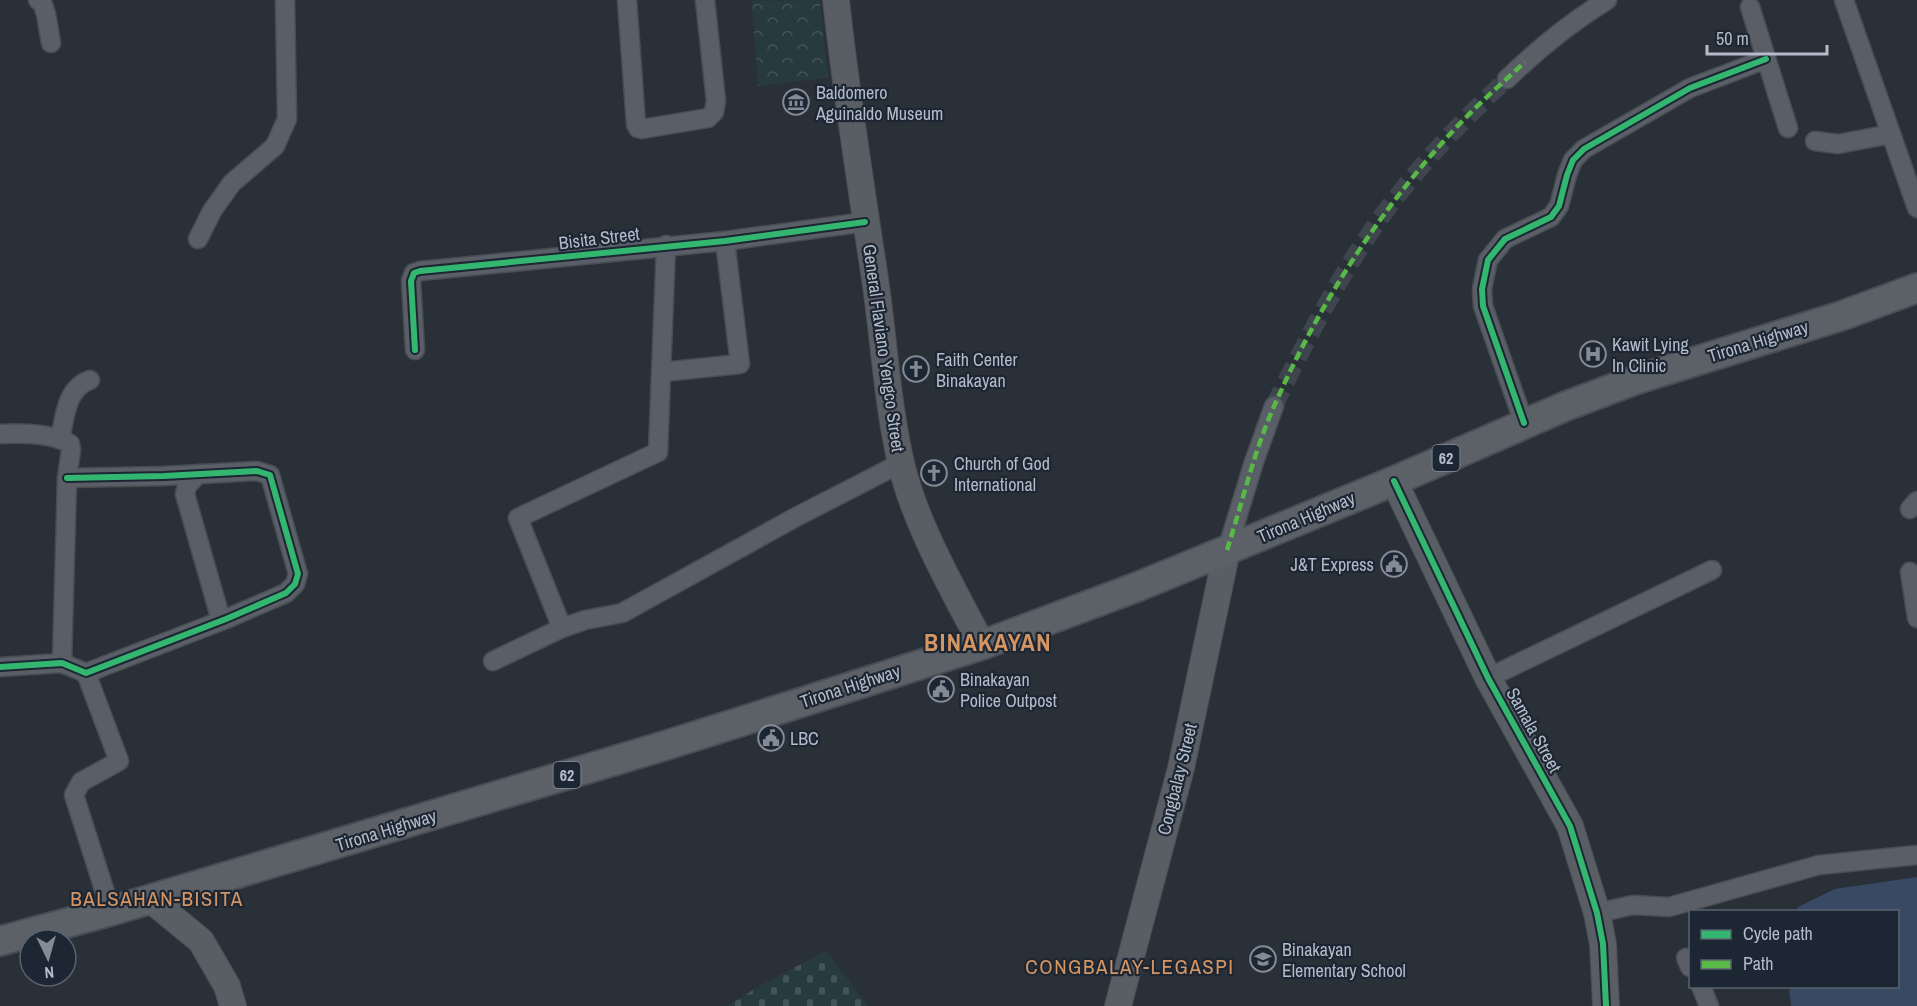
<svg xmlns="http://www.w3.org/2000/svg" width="1917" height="1006" viewBox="0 0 1917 1006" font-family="'Archivo Narrow',sans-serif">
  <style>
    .forest { fill: url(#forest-crowns) }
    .cemetery { fill: url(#cemetery-stones) }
    .water { fill: #384963 }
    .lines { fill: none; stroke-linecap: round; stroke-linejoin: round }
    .street-tunnel { stroke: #3f454e; stroke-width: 18; stroke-dasharray: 18 9; stroke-linecap: butt }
    .street-casing { stroke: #484c53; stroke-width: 21 }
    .secondary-casing { stroke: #484c53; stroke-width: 28 }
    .primary-casing { stroke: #484c55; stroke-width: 32 }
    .street { stroke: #5a5e66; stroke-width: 18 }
    .secondary { stroke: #595d64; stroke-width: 26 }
    .primary { stroke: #5c6168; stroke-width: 28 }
    .quiet { stroke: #58b947; stroke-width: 4.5; stroke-dasharray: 9 4.5; stroke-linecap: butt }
    .cycleway-casing { stroke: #1d2633; stroke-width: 10 }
    .cycleway { stroke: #33b770; stroke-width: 6 }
    .labels { text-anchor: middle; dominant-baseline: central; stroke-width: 4.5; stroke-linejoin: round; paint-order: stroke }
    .shield { fill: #1d2633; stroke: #878f9c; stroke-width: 1.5 }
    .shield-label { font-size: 16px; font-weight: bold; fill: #b4bcc9 }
    .poi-label { font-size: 18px; fill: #b4bcc9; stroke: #1d2633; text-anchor: start }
    .street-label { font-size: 18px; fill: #b4bcc9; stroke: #1d2633 }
    .quarter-label { font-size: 21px; letter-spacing: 1.5px; fill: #d59563; stroke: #1d2633 }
    .district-label { font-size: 24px; font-weight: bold; letter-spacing: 1.5px; fill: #d59563; stroke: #1d2633 }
  </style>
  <defs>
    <pattern id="forest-crowns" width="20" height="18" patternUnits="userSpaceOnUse" patternTransform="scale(1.5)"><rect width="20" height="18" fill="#273a3e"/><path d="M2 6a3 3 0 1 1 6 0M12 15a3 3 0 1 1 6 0" fill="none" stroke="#445559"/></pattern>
    <pattern id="cemetery-stones" width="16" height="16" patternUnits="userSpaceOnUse" patternTransform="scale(1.5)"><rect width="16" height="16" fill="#273a3e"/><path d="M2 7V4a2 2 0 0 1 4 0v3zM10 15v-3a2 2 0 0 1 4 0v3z" fill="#445559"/></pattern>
  </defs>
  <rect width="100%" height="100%" fill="#2a3038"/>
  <path class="forest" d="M 820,0 L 828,78 L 758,86 L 752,1 Z"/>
  <path class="cemetery" d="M 826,951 L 868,1006 L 728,1006 L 761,985 Z"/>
  <path class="water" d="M 1917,877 L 1917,1006 L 1791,1006 L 1789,987 L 1898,986 L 1898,912 L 1796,911 L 1798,907 L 1835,889 Z"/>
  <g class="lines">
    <path class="street-tunnel" d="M 1274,406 C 1310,333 1347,259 1398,195 C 1431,153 1468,115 1507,79"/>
    <g class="street-casing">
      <g id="street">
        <path d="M 38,0 L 42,2 L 46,14 L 51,43"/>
        <path d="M 627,0 L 636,124 L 638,128 L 642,129 L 708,118 L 714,112 L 716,101 L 705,0"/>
        <path d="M 1844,0 L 1917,208"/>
        <path d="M 1750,7 L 1788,128"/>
        <path d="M 1507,79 C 1538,49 1571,22 1607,0"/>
        <path d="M 1815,141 L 1838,144 L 1891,134"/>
        <path d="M 198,239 L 212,211 L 232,183 L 275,146 L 287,119 L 285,0"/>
        <path d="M 415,350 L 411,281 L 414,273 L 420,271 L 725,241 L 865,222"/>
        <path d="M 662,372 L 740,364 L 725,241"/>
        <path d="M 1524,423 L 1483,306 L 1482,289 L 1488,260 L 1505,239 L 1551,217 L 1559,206 L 1567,175 L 1573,160 L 1584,149 L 1690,88 L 1766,59"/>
        <path d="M 0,434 C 20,433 52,433 70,444 L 71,450 L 67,478 L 62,663"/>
        <path d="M 60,439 C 65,417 66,388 90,380"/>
        <path d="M 198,474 L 187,486 L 185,494 L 221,620"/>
        <path d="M 1910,509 L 1917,501"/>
        <path d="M 1227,550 L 1254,462 L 1274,406"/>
        <path d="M 1910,572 L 1917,618"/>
        <path d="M 562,628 L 518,518 L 658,452 L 666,245"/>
        <path d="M 493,661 L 562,628 L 585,620 L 622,613 L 796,517 L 901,463"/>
        <path d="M 0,667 L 62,663 L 86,673 L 226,619 L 286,593 L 295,584 L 298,574 L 270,475 L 257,471 L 164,476 L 67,478"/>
        <path d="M 86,673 L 119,761 L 81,782 L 74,795 L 111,911"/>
        <path d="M 1488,678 L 1712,570"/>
        <path d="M 1597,913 L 1633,905 L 1669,907 L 1819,865 L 1917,855"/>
        <path d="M 1686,958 L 1690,967"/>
        <path d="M 1701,986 L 1709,1006"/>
      </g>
    </g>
    <g class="secondary-casing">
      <g id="secondary">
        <path d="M 836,0 C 846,93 861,186 875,279 C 884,340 887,402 901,463 C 915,524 953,589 982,645"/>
        <path d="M 1394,481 L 1488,678 L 1570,826 L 1597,913 L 1603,944 L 1606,1006"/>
        <path d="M 150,899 L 201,941 L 227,986 L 233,1006"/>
        <path d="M 1118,1006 L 1181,768 L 1227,550"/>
      </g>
    </g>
    <g class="primary-casing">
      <path id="primary" d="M 0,941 L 111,911 L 667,745 L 982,645 L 1137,587 L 1227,550 L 1394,481 L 1566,406 L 1635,380 L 1841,316 L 1917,288"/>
    </g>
    <use href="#street" class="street"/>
    <use href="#secondary" class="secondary"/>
    <use href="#primary" class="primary"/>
    <path class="quiet" d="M 1227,550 C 1242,504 1253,455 1272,411 C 1316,309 1377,213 1452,132 C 1475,107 1500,85 1525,62"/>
    <g class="cycleway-casing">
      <g id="cycleway">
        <path d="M 415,350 L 411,281 L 414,273 L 420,271 L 725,241 L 865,222"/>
        <path d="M 1524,423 L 1483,306 L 1482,289 L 1488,260 L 1505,239 L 1551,217 L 1559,206 L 1567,175 L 1573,160 L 1584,149 L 1690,88 L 1766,59"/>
        <path d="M 1394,481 L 1488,678 L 1570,826 L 1597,913 L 1603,944 L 1606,1006"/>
        <path d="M 0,667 L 62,663 L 86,673 L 226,619 L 286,593 L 295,584 L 298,574 L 270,475 L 257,471 L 164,476 L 67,478"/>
      </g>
    </g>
    <use href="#cycleway" class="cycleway"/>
  </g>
  <defs>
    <g id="museum-ring" transform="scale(1.35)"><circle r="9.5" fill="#1d2633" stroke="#848b96" stroke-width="1.5"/><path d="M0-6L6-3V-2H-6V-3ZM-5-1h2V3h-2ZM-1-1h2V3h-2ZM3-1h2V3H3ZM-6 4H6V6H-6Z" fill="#848b96"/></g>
    <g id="hospital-ring" transform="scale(1.35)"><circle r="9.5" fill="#1d2633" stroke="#848b96" stroke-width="1.5"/><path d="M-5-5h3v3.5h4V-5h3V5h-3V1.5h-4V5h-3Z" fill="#848b96"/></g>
    <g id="church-ring" transform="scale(1.35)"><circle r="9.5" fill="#1d2633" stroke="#848b96" stroke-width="1.5"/><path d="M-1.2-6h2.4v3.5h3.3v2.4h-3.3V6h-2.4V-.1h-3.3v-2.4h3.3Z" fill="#848b96"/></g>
    <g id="civic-ring" transform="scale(1.35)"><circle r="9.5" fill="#1d2633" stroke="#848b96" stroke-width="1.5"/><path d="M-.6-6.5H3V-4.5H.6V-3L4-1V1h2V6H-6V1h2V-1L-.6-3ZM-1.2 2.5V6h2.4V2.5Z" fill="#848b96"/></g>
    <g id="school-ring" transform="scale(1.35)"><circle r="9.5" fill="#1d2633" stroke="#848b96" stroke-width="1.5"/><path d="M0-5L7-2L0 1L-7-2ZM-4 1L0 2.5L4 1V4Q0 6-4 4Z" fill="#848b96"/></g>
  </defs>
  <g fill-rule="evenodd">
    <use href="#museum-ring" x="796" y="102"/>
    <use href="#hospital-ring" x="1593" y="354"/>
    <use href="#church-ring" x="916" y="369"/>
    <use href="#church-ring" x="934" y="473"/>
    <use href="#civic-ring" x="1394" y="564"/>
    <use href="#civic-ring" x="941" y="689"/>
    <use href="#civic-ring" x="771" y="738"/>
    <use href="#school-ring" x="1263" y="959"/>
  </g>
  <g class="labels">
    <g class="shield">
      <rect x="1432.5" y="445" width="27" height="26" rx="4.5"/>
      <rect x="553.5" y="762" width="27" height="26" rx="4.5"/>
    </g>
    <g class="shield-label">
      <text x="1446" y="458">62</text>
      <text x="567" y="775">62</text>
    </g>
    <g class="poi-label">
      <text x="816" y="92">Baldomero<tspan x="816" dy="21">Aguinaldo Museum</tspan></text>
      <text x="1612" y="344">Kawit Lying<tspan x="1612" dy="21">In Clinic</tspan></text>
      <text x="936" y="359">Faith Center<tspan x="936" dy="21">Binakayan</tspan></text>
      <text x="954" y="463">Church of God<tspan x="954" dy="21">International</tspan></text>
      <text x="1374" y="564" text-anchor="end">J&amp;T Express</text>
      <text x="960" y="679">Binakayan<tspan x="960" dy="21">Police Outpost</tspan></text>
      <text x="790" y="738">LBC</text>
      <text x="1282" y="949">Binakayan<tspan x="1282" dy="21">Elementary School</tspan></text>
    </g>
    <g class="street-label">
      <text transform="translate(599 238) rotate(-7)">Bisita Street</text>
      <text transform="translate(1758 341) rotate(-17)">Tirona Highway</text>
      <text transform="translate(884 348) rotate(82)">General Flaviano Yengco Street</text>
      <text transform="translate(1306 517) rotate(-23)">Tirona Highway</text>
      <text transform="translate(850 686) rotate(-18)">Tirona Highway</text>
      <text transform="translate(1534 730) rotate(61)">Samala Street</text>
      <text transform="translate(1177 779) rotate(-76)">Congbalay Street</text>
      <text transform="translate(386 830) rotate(-17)">Tirona Highway</text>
    </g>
    <g class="quarter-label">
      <text x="157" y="898">BALSAHAN-BISITA</text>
      <text x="1130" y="966">CONGBALAY-LEGASPI</text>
    </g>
    <g class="district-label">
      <text x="988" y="642">BINAKAYAN</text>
    </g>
  </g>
  <rect x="1689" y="910" width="210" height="78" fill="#1d2633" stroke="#59626f" stroke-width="1.5"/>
  <rect x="1701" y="930" width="30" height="9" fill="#33b770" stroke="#59626f" stroke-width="1.5"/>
  <text x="1743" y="940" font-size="18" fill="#b4bcc9">Cycle path</text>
  <rect x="1701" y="960" width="30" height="9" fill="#58b947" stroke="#59626f" stroke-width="1.5"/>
  <text x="1743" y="970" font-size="18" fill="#b4bcc9">Path</text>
  <g transform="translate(48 958) rotate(175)"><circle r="28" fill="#1d2633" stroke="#59626f" stroke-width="1.5"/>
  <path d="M0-4.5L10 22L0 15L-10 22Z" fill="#848b96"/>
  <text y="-9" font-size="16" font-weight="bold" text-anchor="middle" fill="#b4bcc9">N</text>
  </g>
  <path d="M1707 45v9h120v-9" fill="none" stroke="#b4bcc9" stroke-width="3"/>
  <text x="1716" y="45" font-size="18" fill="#b4bcc9" stroke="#1d2633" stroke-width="4.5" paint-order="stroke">50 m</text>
</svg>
